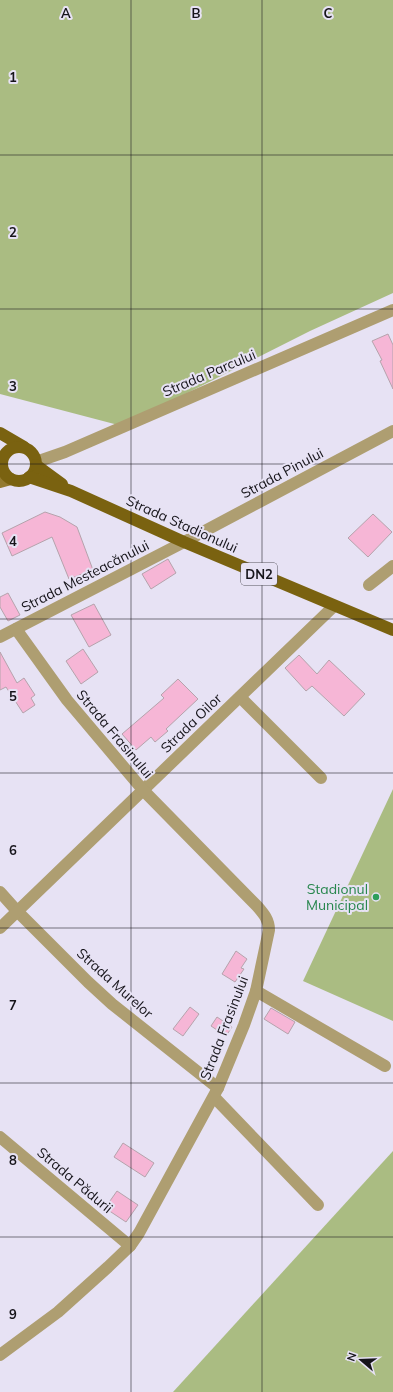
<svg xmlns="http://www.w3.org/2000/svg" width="393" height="1392" viewBox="0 0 393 1392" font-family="Mulish,sans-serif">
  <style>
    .green { fill: #aabc82 }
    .building { fill: #f6b6d6; stroke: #b5a3ac }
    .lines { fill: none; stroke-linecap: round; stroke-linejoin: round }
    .minor { stroke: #ae9e71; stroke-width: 12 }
    .secondary { stroke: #937a30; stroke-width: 12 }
    .primary { stroke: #7a6210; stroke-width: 12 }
    .grid { fill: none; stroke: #16141a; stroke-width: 1; stroke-opacity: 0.55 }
    .leisure-dot { fill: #2e9e5b; stroke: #e7e2f4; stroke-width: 1.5 }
    .labels { text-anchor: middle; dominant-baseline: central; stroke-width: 4; stroke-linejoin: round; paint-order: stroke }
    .shield { fill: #e7e2f4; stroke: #55525b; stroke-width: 1 }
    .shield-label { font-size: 13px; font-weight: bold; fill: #16141a }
    .street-label { font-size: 14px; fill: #16141a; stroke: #e7e2f4 }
    .leisure-label { font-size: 14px; fill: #27864d; stroke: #e7e2f4; text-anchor: end }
    .grid-label { font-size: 13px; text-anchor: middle; font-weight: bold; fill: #16141a; stroke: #e7e2f4; stroke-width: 4; stroke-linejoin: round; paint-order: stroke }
  </style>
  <rect width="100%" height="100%" fill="#e7e2f4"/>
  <g class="green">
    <path d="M 0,0 L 393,0 L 393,293 L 310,331 L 122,426 L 0,394 Z"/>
    <path d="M 393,789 L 393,1021 L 303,981 Z"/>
    <path d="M 393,1151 L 393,1392 L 173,1392 Z"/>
  </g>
  <g class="building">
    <path d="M 388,334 L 393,345 L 393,389 L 380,361 L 382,360 L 372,341 Z"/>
    <path d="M 45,512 L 60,517 L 77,527 L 93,570 L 69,579 L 52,537 L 12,556 L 2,533 Z"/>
    <path d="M 373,514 L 392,532 L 368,557 L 348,538 Z"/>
    <path d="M 168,559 L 176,573 L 151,589 L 142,574 Z"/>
    <path d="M 8,593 L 20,615 L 8,621 L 0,607 L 0,597 Z"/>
    <path d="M 94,604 L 111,635 L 89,647 L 71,615 Z"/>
    <path d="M 83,649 L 98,672 L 81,684 L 66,661 Z"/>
    <path d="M 0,652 L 17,683 L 24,678 L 35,695 L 31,698 L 35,705 L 23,713 L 6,687 L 0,690 Z"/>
    <path d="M 299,655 L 317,674 L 329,660 L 365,694 L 344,716 L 312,686 L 306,691 L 285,668 Z"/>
    <path d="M 178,679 L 198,699 L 166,729 L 168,731 L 155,742 L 151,737 L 136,750 L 122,734 L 164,698 L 161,695 Z"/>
    <path d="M 236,951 L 247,959 L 241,968 L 244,969 L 235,982 L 222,974 Z"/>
    <path d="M 190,1007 L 199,1014 L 183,1036 L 173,1029 Z"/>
    <path d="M 271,1008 L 295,1022 L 288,1034 L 264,1019 Z"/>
    <path d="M 217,1017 L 232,1027 L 226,1036 L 211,1026 Z"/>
    <path d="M 123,1143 L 154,1163 L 145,1177 L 114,1157 Z"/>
    <path d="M 117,1191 L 138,1205 L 126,1222 L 105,1208 Z"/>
  </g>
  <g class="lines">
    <g class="minor">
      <path d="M 36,462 L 65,452 L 393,310"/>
      <path d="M 369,585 L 393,566"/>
      <path d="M 0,637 L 184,542 L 393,431"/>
      <path d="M 240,697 L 321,778"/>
      <path d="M 0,892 L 17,911 L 88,982 L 112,1004 L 218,1088"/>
      <path d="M 0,928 L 334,606"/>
      <path d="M 256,991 L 385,1066"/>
      <path d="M 214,1097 L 318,1205"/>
      <path d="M 0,1137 L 130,1246"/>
      <path d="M 0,1355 L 58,1312 L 108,1267 L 130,1246 L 139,1233 L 218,1088 L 244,1025 L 256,991 L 269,930 C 269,920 264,914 257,906 L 143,790 L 67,700 L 16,629"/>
    </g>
    <g class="secondary">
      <path d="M 0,469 L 2,467"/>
      <path d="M 0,482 L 11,479"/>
    </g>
    <g class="primary">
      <path d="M 0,433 L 24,447"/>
      <circle cx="19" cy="464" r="17"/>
      <path d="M 36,465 L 62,484"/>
      <path d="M 29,477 L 71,491 L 184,542 L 393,630"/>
    </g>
  </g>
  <path class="grid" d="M 131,0 L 131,1392M 262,0 L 262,1392M 0,155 L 393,155M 0,309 L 393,309M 0,464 L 393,464M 0,619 L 393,619M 0,773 L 393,773M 0,928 L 393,928M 0,1083 L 393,1083M 0,1237 L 393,1237"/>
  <circle class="leisure-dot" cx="376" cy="897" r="4"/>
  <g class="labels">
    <rect class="shield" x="241" y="563" width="36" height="22" rx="3"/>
    <g class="shield-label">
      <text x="259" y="574">DN2</text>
    </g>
    <g class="street-label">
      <text transform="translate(209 373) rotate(-23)">Strada Parcului</text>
      <text transform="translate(282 473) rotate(-28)">Strada Pinului</text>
      <text transform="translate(182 524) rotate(24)">Strada Stadionului</text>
      <text transform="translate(85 576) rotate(-27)">Strada Mesteacănului</text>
      <text transform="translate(191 723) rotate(-44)">Strada Oilor</text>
      <text transform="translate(115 734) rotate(50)">Strada Frasinului</text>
      <text transform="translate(115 983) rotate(42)">Strada Murelor</text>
      <text transform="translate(224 1028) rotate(-69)">Strada Frasinului</text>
      <text transform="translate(75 1180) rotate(40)">Strada Pădurii</text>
    </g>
    <g class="leisure-label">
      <text x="368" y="889">Stadionul<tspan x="368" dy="16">Municipal</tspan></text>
    </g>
  </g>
  <g class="grid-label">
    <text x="66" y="18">A</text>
    <text x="196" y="18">B</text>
    <text x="328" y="18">C</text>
    <text x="13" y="82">1</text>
    <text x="13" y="237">2</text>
    <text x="13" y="391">3</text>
    <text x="13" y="546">4</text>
    <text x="13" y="701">5</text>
    <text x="13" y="855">6</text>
    <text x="13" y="1010">7</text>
    <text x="13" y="1165">8</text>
    <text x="13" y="1319">9</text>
  </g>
  <g transform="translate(361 1360) rotate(289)" stroke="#e7e2f4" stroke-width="3" paint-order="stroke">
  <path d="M0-3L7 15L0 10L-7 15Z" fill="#16141a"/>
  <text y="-6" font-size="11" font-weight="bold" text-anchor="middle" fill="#16141a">N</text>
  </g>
</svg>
